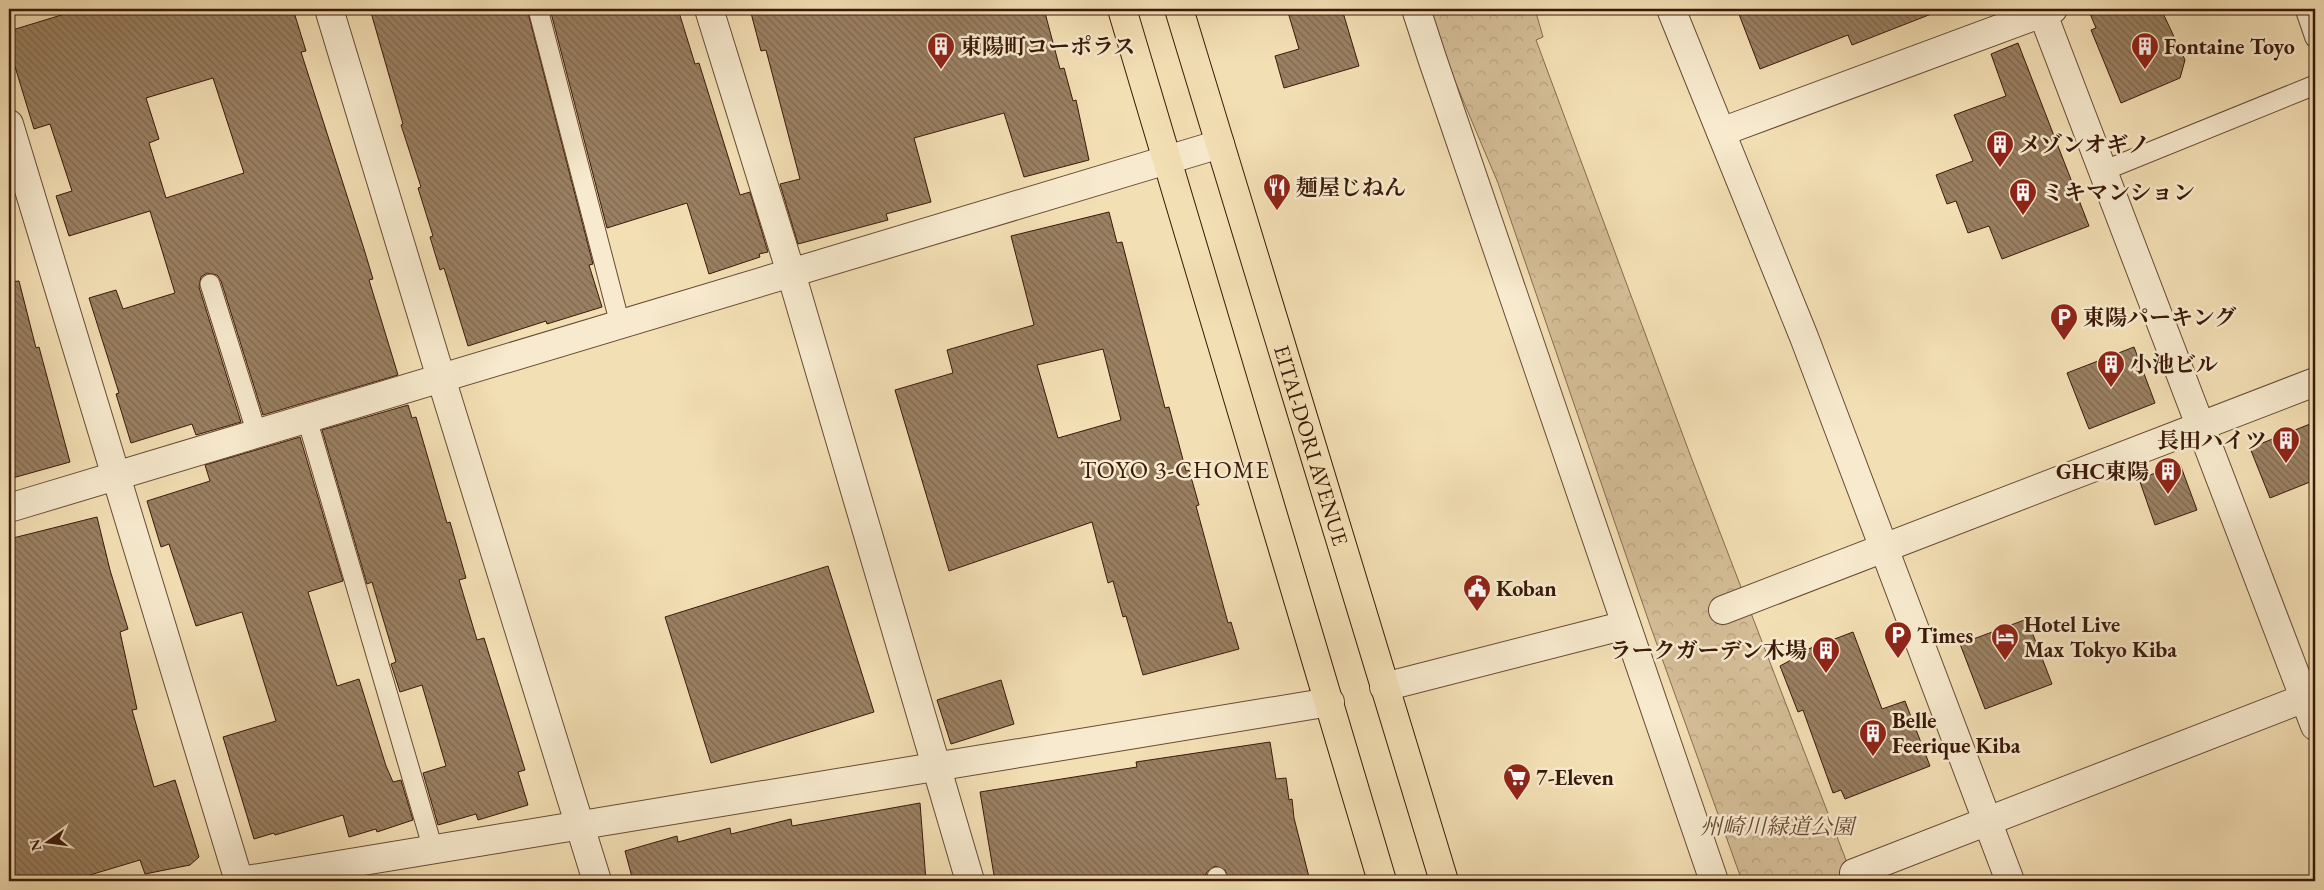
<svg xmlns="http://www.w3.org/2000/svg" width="2324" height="890" viewBox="0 0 2324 890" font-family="'EB Garamond','Noto Serif JP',serif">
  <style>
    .forest { fill: url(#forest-crowns); stroke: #876b50 }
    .building { fill: url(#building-back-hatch); stroke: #3a190a; fill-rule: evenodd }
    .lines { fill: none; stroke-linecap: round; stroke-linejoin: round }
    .service-casing { stroke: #684a34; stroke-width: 21 }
    .minor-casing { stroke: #684a34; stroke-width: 30 }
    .primary-casing { stroke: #3a190a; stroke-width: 30 }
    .service { stroke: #f7eace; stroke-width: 19 }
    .minor { stroke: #f7eace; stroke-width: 28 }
    .primary { stroke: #f3dfb4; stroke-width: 28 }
    .labels { text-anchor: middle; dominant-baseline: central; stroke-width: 5; stroke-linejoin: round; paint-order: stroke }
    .poi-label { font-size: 22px; font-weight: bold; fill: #3a190a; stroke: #f7eace; text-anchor: start }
    .street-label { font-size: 22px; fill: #3a190a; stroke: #f7eace }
    .park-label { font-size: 22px; font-style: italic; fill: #684a34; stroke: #f7eace }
    .neighbourhood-label { font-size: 24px; letter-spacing: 1px; fill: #3a190a; stroke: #f7eace }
  </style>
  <defs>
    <pattern id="forest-crowns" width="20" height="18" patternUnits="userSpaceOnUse" patternTransform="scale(1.25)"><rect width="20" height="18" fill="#d4bd97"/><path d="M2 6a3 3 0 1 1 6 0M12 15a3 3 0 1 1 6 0" fill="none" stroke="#b7a281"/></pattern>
    <pattern id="building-back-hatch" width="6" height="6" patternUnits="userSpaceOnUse" patternTransform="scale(1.25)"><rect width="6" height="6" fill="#9a8062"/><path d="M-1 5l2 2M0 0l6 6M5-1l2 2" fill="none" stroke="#7f684f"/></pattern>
  </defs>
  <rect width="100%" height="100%" fill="#f3dfb4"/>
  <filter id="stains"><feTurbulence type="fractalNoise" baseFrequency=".004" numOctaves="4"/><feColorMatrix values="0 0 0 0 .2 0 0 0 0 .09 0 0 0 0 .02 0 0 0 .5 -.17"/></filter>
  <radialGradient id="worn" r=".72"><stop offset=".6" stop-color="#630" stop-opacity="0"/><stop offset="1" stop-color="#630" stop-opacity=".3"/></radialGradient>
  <path class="forest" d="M 1430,9 L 1535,9 L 1543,37 L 1536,40 L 1691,457 L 1854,881 L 1742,881 L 1650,625 L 1498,183 L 1446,60 Z"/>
  <g class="building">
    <path d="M 81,9 L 293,9 L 306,51 L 301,52 L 364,249 L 373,279 L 369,280 L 398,375 L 263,415 L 221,281 L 217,275 L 207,273 L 201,277 L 199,287 L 241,422 L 196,435 L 192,424 L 131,443 L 116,394 L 119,393 L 89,298 L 116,290 L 123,309 L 175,293 L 150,211 L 69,236 L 56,196 L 72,191 L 50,124 L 34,129 L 9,47 L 9,31 ZM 213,78 L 244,173 L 166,198 L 149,143 L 159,139 L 146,98 Z"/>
    <path d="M 370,9 L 527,9 L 593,264 L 589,265 L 602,307 L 547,324 L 546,321 L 468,346 L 444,268 L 440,270 L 430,237 L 433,236 L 418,188 L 421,187 L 401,125 L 403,124 Z"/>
    <path d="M 550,9 L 678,9 L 695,64 L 699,63 L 740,195 L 750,192 L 768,252 L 759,254 L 760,257 L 709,274 L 687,203 L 607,228 Z"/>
    <path d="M 768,9 L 1044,9 L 1060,69 L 1064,68 L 1073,101 L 1076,100 L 1089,160 L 1024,177 L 1004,113 L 914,138 L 931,202 L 886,214 L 888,220 L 798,244 L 780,184 L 800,179 L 766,50 L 761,51 L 751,13 Z"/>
    <path d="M 1287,9 L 1342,9 L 1359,66 L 1284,88 L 1275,56 L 1299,49 Z"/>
    <path d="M 1737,9 L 1939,9 L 1939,11 L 1852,45 L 1848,35 L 1760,69 Z"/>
    <path d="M 2088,9 L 2161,9 L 2185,60 L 2180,78 L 2121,103 L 2091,30 L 2096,28 Z"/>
    <path d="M 2018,43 L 2089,226 L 2002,259 L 1989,226 L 1968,233 L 1956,201 L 1947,204 L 1936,175 L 1973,161 L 1954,115 L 2006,96 L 1991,54 Z"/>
    <path d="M 1109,212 L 1117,243 L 1122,242 L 1165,408 L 1169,407 L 1186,471 L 1189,470 L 1199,505 L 1196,506 L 1228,623 L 1231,622 L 1239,649 L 1143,675 L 1126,616 L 1123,617 L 1113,581 L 1108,583 L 1092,522 L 949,571 L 895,390 L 953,373 L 947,350 L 1034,325 L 1011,236 ZM 1103,349 L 1121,420 L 1058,438 L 1037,365 Z"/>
    <path d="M 19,281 L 36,348 L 39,347 L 70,462 L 9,479 L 9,282 Z"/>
    <path d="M 2134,347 L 2155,403 L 2089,429 L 2067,373 Z"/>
    <path d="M 408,405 L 412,418 L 416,417 L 447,523 L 450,522 L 466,578 L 459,580 L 477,640 L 484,638 L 525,770 L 518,772 L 528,805 L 478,820 L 476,814 L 438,825 L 423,773 L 446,766 L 422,685 L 400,692 L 391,664 L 396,662 L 372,582 L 367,584 L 322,430 Z"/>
    <path d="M 2315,422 L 2315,480 L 2270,498 L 2250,448 Z"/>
    <path d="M 300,437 L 343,581 L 308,592 L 337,686 L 359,679 L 386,766 L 393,782 L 401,780 L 413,820 L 377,832 L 376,829 L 349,837 L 343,815 L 275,835 L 274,833 L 254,839 L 223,737 L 276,721 L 242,612 L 196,626 L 169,544 L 161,547 L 147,501 L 210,481 L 205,465 Z"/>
    <path d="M 2180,464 L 2197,510 L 2155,525 L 2139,479 Z"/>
    <path d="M 97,517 L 110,570 L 128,629 L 120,632 L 137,709 L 132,710 L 154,787 L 175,780 L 199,857 L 190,865 L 145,874 L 140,860 L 70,881 L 9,881 L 9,539 Z"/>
    <path d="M 828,566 L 874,712 L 711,763 L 665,617 Z"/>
    <path d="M 2027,619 L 2052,684 L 1985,709 L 1960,644 Z"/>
    <path d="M 1853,632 L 1882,709 L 1905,701 L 1930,766 L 1845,799 L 1841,790 L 1833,793 L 1803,710 L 1798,712 L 1780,666 L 1791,660 L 1790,656 Z"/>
    <path d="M 1001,680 L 1014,724 L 951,744 L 937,700 Z"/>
    <path d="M 1270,742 L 1276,779 L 1286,778 L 1289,800 L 1292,799 L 1294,818 L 1310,881 L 1229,881 L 1225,870 L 1215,866 L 1206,873 L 1206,881 L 995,881 L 980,792 L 1137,767 L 1136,762 Z"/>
    <path d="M 920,803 L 926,881 L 633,881 L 625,851 L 677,836 L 678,842 L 730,828 L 731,834 L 791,819 L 792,826 Z"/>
  </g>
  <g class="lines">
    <g class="service-casing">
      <g id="service">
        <path d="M 538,9 L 620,324"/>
        <path d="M 2305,9 L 2315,38"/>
        <path d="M 2103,171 L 2315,85"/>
        <path d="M 210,284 L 257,434"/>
        <path d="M 307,419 L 433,849"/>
        <path d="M 1217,877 L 1218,881"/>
      </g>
    </g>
    <g class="minor-casing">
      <g id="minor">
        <path d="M 329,9 L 441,378 L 597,881"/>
        <path d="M 709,9 L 791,273 L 970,881"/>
        <path d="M 1416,9 L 1432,58 L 1714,881"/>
        <path d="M 1671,9 L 1804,337 L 2010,881"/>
        <path d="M 2041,9 L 2315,726"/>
        <path d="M 9,124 L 239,881"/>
        <path d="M 1721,132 L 2053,9"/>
        <path d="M 9,508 L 1220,144"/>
        <path d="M 1723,610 L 2315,382"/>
        <path d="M 1384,687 L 1626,625"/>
        <path d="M 1854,873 L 2315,694"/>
        <path d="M 241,881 L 1330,702"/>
      </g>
    </g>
    <g class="primary-casing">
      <g id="primary">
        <path d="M 1122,9 L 1382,881"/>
        <path id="s1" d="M 1179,9 L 1444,881"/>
      </g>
    </g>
    <use href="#service" class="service"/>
    <use href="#minor" class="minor"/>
    <use href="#primary" class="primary"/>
  </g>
  <defs>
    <g id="building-pin" transform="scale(1.4375)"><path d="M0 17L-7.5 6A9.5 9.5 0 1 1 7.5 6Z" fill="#8f2418" stroke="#f7eace"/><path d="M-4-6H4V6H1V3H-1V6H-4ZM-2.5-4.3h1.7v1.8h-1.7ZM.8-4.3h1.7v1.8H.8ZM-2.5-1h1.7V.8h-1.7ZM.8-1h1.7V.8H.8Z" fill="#fff"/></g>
    <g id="restaurant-pin" transform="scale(1.4375)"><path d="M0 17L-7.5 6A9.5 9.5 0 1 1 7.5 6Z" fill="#8f2418" stroke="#f7eace"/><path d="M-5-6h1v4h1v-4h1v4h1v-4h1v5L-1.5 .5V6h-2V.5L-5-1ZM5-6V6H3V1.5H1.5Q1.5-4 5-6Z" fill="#fff"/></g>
    <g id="parking-pin" transform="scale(1.4375)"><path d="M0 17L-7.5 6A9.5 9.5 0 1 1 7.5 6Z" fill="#8f2418" stroke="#f7eace"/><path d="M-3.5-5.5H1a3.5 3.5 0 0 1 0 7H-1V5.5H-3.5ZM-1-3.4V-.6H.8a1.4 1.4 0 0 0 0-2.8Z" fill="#fff"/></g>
    <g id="civic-pin" transform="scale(1.4375)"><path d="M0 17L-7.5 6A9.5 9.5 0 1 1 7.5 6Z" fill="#8f2418" stroke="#f7eace"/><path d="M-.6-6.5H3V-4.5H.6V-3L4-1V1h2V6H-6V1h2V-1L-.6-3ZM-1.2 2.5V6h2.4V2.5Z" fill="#fff"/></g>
    <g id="hotel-pin" transform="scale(1.4375)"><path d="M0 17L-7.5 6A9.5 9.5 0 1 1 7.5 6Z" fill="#8f2418" stroke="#f7eace"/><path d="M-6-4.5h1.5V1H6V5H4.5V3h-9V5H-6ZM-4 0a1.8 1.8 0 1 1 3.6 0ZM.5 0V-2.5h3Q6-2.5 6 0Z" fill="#fff"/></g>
    <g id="supermarket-pin" transform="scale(1.4375)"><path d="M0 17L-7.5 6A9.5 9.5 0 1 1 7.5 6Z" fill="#8f2418" stroke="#f7eace"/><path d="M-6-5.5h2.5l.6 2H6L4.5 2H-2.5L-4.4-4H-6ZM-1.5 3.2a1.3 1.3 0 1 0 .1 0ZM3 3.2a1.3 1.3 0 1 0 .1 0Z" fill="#fff"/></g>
  </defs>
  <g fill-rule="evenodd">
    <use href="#building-pin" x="941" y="46"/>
    <use href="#building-pin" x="2145" y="46"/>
    <use href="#building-pin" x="2000" y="144"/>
    <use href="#restaurant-pin" x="1277" y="187"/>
    <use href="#building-pin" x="2023" y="192"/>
    <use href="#parking-pin" x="2064" y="317"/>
    <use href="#building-pin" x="2111" y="364"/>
    <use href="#building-pin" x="2286" y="440"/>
    <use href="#building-pin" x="2168" y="471"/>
    <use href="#civic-pin" x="1477" y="588"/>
    <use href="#parking-pin" x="1898" y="635"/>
    <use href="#hotel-pin" x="2005" y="637"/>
    <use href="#building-pin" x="1826" y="650"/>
    <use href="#building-pin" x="1873" y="733"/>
    <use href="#supermarket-pin" x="1517" y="777"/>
  </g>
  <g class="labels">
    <g class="poi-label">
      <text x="960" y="46">東陽町コーポラス</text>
      <text x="2164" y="46">Fontaine Toyo</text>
      <text x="2019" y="144">メゾンオギノ</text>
      <text x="1296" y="187">麺屋じねん</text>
      <text x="2042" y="192">ミキマンション</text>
      <text x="2083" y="317">東陽パーキング</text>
      <text x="2130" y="364">小池ビル</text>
      <text x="2267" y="440" text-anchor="end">長田ハイツ</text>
      <text x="2149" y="471" text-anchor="end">GHC東陽</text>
      <text x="1496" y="588">Koban</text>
      <text x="2024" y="624">Hotel Live<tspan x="2024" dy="25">Max Tokyo Kiba</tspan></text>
      <text x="1917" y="635">Times</text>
      <text x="1807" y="650" text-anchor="end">ラークガーデン木場</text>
      <text x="1892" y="720">Belle<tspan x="1892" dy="25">Feerique Kiba</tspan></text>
      <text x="1536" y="777">7-Eleven</text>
    </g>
    <g class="street-label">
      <text stroke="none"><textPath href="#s1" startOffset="456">EITAI-DORI AVENUE</textPath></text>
    </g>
    <g class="park-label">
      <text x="1777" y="826">州崎川緑道公園</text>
    </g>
    <g class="neighbourhood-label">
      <text x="1175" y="469">TOYO 3-CHOME</text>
    </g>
  </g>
  <rect width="2324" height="890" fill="none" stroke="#f3dfb4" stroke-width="30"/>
  <rect x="10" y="10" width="2304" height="870" fill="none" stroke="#3a190a" stroke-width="2.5"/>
  <rect x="15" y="15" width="2294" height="860" fill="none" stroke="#3a190a"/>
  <g transform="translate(48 842) rotate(256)" stroke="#f7eace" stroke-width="4" paint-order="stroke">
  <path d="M0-4L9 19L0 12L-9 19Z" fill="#3a190a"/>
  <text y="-8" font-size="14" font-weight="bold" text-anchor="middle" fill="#3a190a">N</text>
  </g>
  <rect width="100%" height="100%" filter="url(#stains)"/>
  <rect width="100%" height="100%" fill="url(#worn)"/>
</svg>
